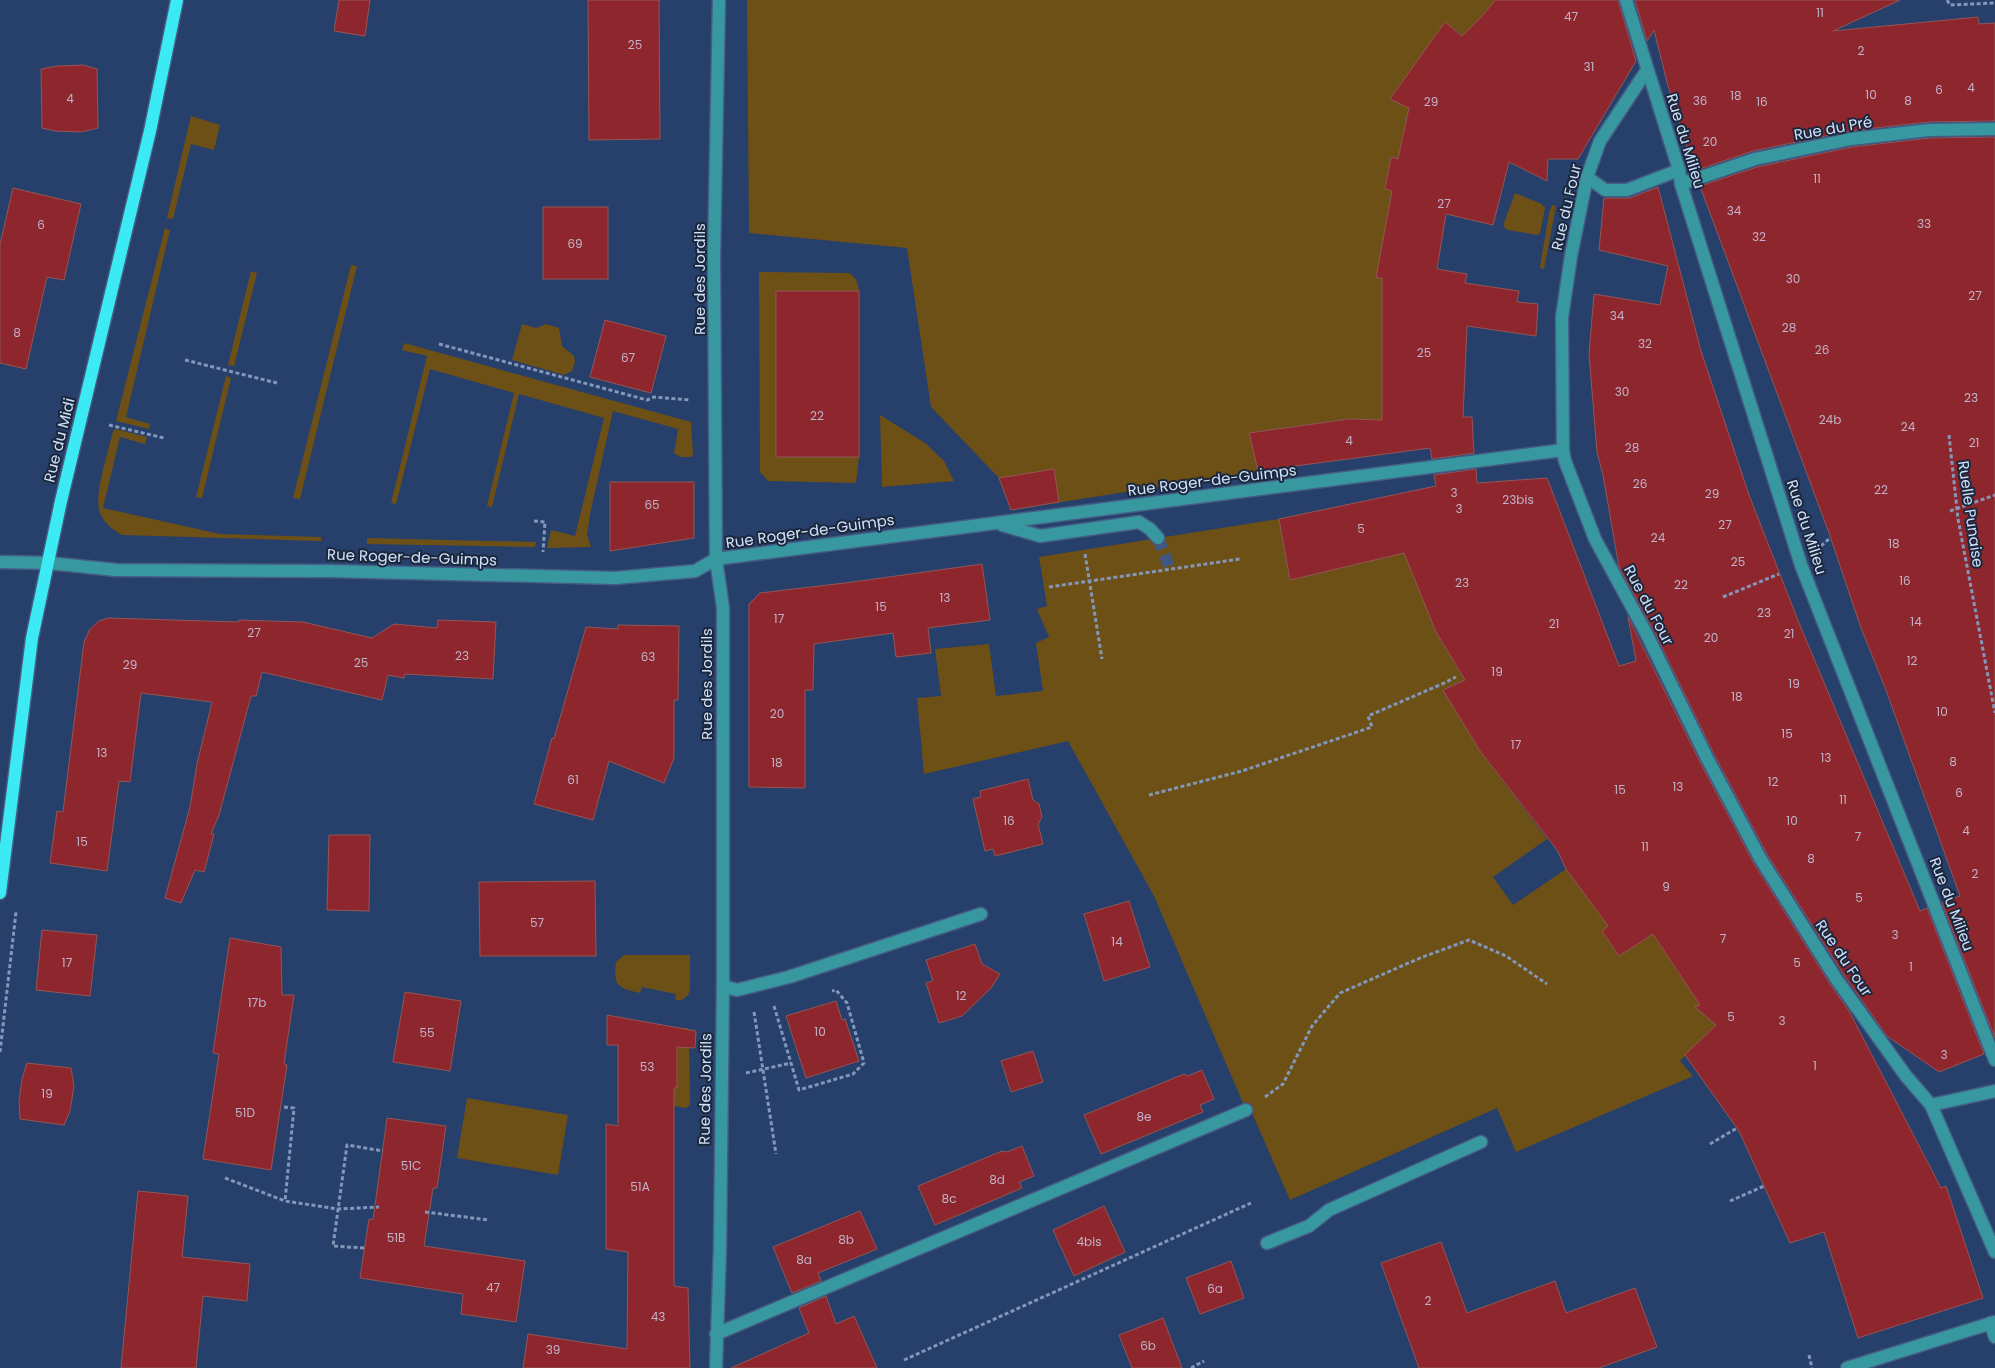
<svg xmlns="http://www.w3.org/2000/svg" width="1995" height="1368" viewBox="0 0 1995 1368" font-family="Poppins,sans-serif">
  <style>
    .green { fill: #6d5016 }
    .building { fill: #8e262e; stroke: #945655 }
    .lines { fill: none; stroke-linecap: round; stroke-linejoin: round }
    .minor-tunnel { stroke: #405781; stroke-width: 12; stroke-dasharray: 12 6; stroke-linecap: butt }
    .minor-casing { stroke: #455c85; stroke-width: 15 }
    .major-casing { stroke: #455c85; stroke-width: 15 }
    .path { stroke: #8397ba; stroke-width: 3; stroke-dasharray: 4 2.5; stroke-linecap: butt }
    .minor { stroke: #37999f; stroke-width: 12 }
    .major { stroke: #3ceaf4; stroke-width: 12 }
    .labels { text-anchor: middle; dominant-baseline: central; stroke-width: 4; stroke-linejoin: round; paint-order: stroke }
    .number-label { font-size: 12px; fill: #c0b2c8 }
    .street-label { font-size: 15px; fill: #d0e0fb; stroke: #1b273b }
  </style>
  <rect width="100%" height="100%" fill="#263f6b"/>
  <g class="green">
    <path d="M 747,0 L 1499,0 L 1466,38 L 1446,23 L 1391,99 L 1409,108 L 1398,159 L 1391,157 L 1385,189 L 1392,191 L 1377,278 L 1382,278 L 1382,420 L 1349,419 L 1249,433 L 1258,471 L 1011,510 L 999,478 L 931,407 L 907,248 L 749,233 Z"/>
    <path d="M 191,116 L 220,125 L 214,150 L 191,144 L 173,219 L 167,218 Z"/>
    <path d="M 1515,193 L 1542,204 L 1545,208 L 1540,233 L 1537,235 L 1508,230 L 1504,227 L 1504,223 Z"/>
    <path d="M 1552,205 L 1556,206 L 1544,269 L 1542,269 L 1540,267 L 1549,213 Z"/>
    <path d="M 165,228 L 170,230 L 126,417 L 150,424 L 149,429 L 116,421 Z"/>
    <path d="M 351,265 L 357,266 L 300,499 L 293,498 Z"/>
    <path d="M 251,271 L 257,273 L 234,366 L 228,365 Z"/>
    <path d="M 759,272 L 849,273 C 856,278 858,282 859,291 L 776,291 L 776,457 L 859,457 L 856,483 L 768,481 L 760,472 Z"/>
    <path d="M 522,324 L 536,328 L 546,324 L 559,328 L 562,346 L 574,356 L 575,362 L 572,371 L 564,375 L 512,360 Z"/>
    <path d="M 404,343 L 691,422 L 693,454 L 691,457 L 681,457 L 674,453 L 678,429 L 613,411 L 590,514 L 587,535 L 591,547 L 547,548 L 551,530 L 575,536 L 604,418 L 519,394 L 492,507 L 487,506 L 514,393 L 430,369 L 396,504 L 391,503 L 427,356 L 402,350 Z"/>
    <path d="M 226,376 L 231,378 L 202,498 L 196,497 Z"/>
    <path d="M 880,415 L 925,443 L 944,461 L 954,481 L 882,487 Z"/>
    <path d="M 116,429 L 147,437 L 145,444 L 120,437 L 103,508 L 220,534 L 321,537 L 321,541 L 122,535 C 113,530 104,523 100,513 C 93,496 109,450 113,431 Z"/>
    <path d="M 1279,519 L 1290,580 L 1404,553 L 1436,632 L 1465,680 L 1443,690 L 1480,751 L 1547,839 L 1493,877 L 1513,905 L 1566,869 L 1610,925 L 1602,931 L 1619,956 L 1653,934 L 1681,977 L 1704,1002 L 1696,1008 L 1716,1025 L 1680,1061 L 1693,1076 L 1516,1152 L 1497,1108 L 1290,1200 L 1252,1113 L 1246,1110 L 1154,896 L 1068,741 L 924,774 L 917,698 L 941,696 L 935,649 L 989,644 L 996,696 L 1043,691 L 1036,643 L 1049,637 L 1037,609 L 1047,606 L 1039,557 Z"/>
    <path d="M 367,538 L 536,542 L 535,547 L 367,544 Z"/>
    <path d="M 624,955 L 690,955 L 690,990 L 688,995 L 682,1000 L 675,1000 L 676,994 L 642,987 L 640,993 C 618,988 613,986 616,962 Z"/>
    <path d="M 677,1028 L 688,1028 L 689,1034 L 690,1105 L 686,1108 L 632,1099 L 632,1088 L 677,1088 Z"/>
    <path d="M 467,1098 L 568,1115 L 558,1175 L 457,1158 Z"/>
  </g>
  <g class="building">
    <path d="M 339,0 L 370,0 L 365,36 L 334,31 Z"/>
    <path d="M 588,0 L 659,0 L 660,139 L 589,140 Z"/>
    <path d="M 1495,0 L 1618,0 L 1636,61 L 1578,159 L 1548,159 L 1547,181 L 1509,162 L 1493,225 L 1446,214 L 1437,269 L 1467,274 L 1465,283 L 1519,291 L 1517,302 L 1538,304 L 1536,336 L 1467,326 L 1463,417 L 1472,417 L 1474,453 L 1432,459 L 1430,448 L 1258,471 L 1249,433 L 1349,419 L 1382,420 L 1382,278 L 1376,278 L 1392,191 L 1385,189 L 1391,157 L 1398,159 L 1409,108 L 1390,99 L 1445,22 L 1462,36 L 1484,14 Z"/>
    <path d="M 1635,0 L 1900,0 L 1833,31 L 1978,17 L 1979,24 L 1995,23 L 1995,121 L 1928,122 L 1849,131 L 1753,151 L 1694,171 L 1667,82 L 1654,30 L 1647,41 Z"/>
    <path d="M 83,65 L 97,69 L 98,128 L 81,132 L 55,131 L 42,128 L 41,69 L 57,66 Z"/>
    <path d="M 1995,137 L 1995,1038 L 1942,903 L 1960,896 L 1886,690 L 1861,628 L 1829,533 L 1700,186 L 1757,167 L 1852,147 L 1930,138 Z"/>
    <path d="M 1658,187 L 1701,351 L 1749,495 L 1799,623 L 1920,911 L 1927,908 L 1984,1054 L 1939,1072 L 1887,1036 L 1844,975 L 1767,854 L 1714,754 L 1653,629 L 1619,567 L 1603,475 L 1597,452 L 1589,354 L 1594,294 L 1660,305 L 1668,266 L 1599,250 L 1604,198 L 1630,198 Z"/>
    <path d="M 13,188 L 81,204 L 64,280 L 47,277 L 26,369 L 0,363 L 0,244 Z"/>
    <rect x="543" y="207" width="65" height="72"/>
    <rect x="776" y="291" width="83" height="166"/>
    <path d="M 605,320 L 666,336 L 651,393 L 590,377 Z"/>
    <path d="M 1054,469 L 1059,502 L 1011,510 L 999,478 Z"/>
    <path d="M 1476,469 L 1477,483 L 1547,478 L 1619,666 L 1636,661 L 1628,617 L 1700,762 L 1753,862 L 1830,984 L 1849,1011 L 1941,1188 L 1946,1186 L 1983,1298 L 1858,1338 L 1824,1232 L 1790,1243 L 1739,1131 L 1685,1055 L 1716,1025 L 1695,1007 L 1700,1005 L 1653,934 L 1619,956 L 1602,931 L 1608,926 L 1566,869 L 1557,850 L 1480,751 L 1443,690 L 1465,680 L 1436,632 L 1404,553 L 1290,580 L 1279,519 L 1436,486 L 1434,475 Z"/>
    <path d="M 610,482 L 694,482 L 694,538 L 610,551 Z"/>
    <path d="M 982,564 L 990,620 L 928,628 L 931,653 L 896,657 L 893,633 L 814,644 L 813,690 L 805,690 L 805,788 L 749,787 L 749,604 L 760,593 L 853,582 Z"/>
    <path d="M 108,618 L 238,622 L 239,620 L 303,622 L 372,638 L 394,624 L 437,628 L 438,620 L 496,622 L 493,679 L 405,674 L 404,678 L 388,675 L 382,700 L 262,672 L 256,696 L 251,696 L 219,815 L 211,834 L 214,834 L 204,872 L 195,870 L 181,903 L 165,898 L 190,807 L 197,764 L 212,702 L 141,693 L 130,782 L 119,781 L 107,871 L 50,863 L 57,811 L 63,812 L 84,642 L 90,629 L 99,621 Z"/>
    <path d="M 618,625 L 679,626 L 678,700 L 674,700 L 674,758 L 664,783 L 609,761 L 593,820 L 534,804 L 552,738 L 554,739 L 586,627 L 618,629 Z"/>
    <path d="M 1028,779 L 1033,800 L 1039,804 L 1042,817 L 1038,824 L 1043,844 L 995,856 L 993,849 L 985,851 L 973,799 L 981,797 L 980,791 Z"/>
    <path d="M 329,835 L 370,835 L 369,911 L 327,910 Z"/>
    <path d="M 595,881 L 596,956 L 480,956 L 479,882 Z"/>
    <path d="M 1129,901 L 1150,967 L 1104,981 L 1084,914 Z"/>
    <path d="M 42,930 L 97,935 L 90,996 L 36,990 Z"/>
    <path d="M 230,938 L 281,947 L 282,995 L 294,995 L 284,1064 L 287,1065 L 271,1170 L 203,1159 L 219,1054 L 213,1053 Z"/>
    <path d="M 975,944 L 982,964 L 1000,974 L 991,988 L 962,1016 L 939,1023 L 926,983 L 933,981 L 926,960 Z"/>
    <path d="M 405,992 L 461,1001 L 450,1071 L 393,1062 Z"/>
    <path d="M 836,1001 L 842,1020 L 845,1019 L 859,1061 L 806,1078 L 786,1016 Z"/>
    <path d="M 607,1015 L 696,1031 L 695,1048 L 677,1047 L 677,1088 L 674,1088 L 674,1286 L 688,1288 L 690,1368 L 523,1368 L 528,1334 L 627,1349 L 628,1252 L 606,1249 L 606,1124 L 618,1126 L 618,1045 L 607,1045 Z"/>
    <path d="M 1033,1051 L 1043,1082 L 1011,1092 L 1001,1061 Z"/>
    <path d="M 27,1063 L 71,1068 L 74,1086 L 70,1111 L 64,1125 L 20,1119 L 19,1101 L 22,1079 Z"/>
    <path d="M 1202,1070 L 1214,1099 L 1200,1105 L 1203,1112 L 1101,1154 L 1084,1115 L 1184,1074 L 1188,1076 Z"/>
    <path d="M 387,1118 L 446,1126 L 437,1188 L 433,1188 L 424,1246 L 525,1261 L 516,1322 L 461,1314 L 463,1294 L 360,1278 L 369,1219 L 373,1220 Z"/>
    <path d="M 1022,1146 L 1034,1176 L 1019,1182 L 1022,1188 L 935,1225 L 918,1186 L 1002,1151 L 1007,1152 Z"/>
    <path d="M 138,1191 L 188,1196 L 182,1257 L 250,1264 L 247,1301 L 203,1296 L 196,1368 L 121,1368 Z"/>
    <path d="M 1104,1206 L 1125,1252 L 1074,1276 L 1053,1230 Z"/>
    <path d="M 860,1211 L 877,1249 L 818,1273 L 821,1281 L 792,1293 L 773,1247 Z"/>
    <path d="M 1441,1242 L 1467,1313 L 1555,1281 L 1566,1313 L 1635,1288 L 1657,1347 L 1599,1368 L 1419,1368 L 1381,1263 Z"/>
    <path d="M 1231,1261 L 1244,1298 L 1200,1314 L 1186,1278 Z"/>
    <path d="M 826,1296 L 836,1324 L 854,1316 L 877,1368 L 731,1368 L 809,1333 L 799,1308 Z"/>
    <path d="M 1163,1318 L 1182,1368 L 1132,1368 L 1119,1335 Z"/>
  </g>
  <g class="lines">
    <path class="minor-tunnel" d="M 1158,538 L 1169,566"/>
    <g class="minor-casing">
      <g id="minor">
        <path d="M 1626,0 L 1679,170 L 1681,184 L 1801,565 L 1995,1060"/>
        <path d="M 1647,70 L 1600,141 L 1587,177 L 1571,256 L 1562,317 L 1563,450 L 1565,461 L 1595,539 L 1646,633 L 1707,758 L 1760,858 L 1837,980 L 1906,1076 L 1931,1105 L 1995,1252"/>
        <path d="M 1587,177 L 1605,190 L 1627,190 L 1679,170"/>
        <path d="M 1681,184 L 1755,159 L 1851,139 L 1929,130 L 1995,129"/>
        <path d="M 1002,525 L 1040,536 L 1139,522 L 1150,529 L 1158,538"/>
        <path d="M 0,562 L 49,563 L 116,570 L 330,571 L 615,578 L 695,571 L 716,559 L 1563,450"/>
        <path d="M 723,986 L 737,990 L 789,977 L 981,914"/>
        <path d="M 1931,1105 L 1995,1091"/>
        <path d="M 1267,1243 L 1309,1226 L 1329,1210 L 1481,1142"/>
        <path d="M 1990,1323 L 1995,1337"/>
        <path d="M 716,1334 L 1246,1110"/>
        <path d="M 716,1368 L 720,1247 L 723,986 L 723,608 L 716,559 L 714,257 L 719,0"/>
        <path d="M 1847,1368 L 1995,1322"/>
      </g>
    </g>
    <g class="major-casing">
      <path id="major" d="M 0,893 L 32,638 L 61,501 L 150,131 L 177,0"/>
    </g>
    <g class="path">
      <path d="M 1947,0 L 1950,5 L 1995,3"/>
      <path d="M 439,344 L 647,400 L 654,397 L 690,400"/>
      <path d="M 185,360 L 277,383"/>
      <path d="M 109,425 L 164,438"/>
      <path d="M 1949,435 L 1958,519 L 1995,713"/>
      <path d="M 1950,511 L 1995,495"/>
      <path d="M 534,521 L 545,522 L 543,552"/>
      <path d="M 1821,546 L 1830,538"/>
      <path d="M 1085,554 L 1102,659"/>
      <path d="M 1049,587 L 1240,559"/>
      <path d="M 1723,597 L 1779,574"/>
      <path d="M 1149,795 L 1242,771 L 1372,727 L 1368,716 L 1442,684 L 1456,677"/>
      <path d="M 774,1006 L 799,1090 L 853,1074 L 864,1063 L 847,1003 L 836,990 L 832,991"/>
      <path d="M 754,1012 L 776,1154"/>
      <path d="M 0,1052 L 16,912"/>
      <path d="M 746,1073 L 791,1063"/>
      <path d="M 1265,1097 L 1283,1084 L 1312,1026 L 1340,993 L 1420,958 L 1469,940 L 1506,956 L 1547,984"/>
      <path d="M 284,1107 L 294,1108 L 285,1201"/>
      <path d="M 1710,1144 L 1737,1128"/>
      <path d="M 225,1178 L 285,1201 L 338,1209 L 379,1207"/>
      <path d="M 1730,1201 L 1764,1186"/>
      <path d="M 425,1212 L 489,1220"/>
      <path d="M 364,1248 L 333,1246 L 347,1145 L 383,1151"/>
      <path d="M 1809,1355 L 1812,1368"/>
      <path d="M 904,1360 L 1251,1203"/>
      <path d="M 1191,1368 L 1204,1361"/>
    </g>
    <use href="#minor" class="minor"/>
    <use href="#major" class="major"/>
  </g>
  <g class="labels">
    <g class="number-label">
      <text x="1820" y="12">11</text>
      <text x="1571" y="16">47</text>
      <text x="635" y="44">25</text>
      <text x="1861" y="50">2</text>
      <text x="1589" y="66">31</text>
      <text x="1971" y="87">4</text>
      <text x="1939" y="89">6</text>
      <text x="1871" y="94">10</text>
      <text x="1736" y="95">18</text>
      <text x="70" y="98">4</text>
      <text x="1700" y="100">36</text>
      <text x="1908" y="100">8</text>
      <text x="1431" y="101">29</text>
      <text x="1762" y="101">16</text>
      <text x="1710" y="141">20</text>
      <text x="1817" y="178">11</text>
      <text x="1444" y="203">27</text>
      <text x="1734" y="210">34</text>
      <text x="1924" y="223">33</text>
      <text x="41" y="224">6</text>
      <text x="1759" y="236">32</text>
      <text x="575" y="243">69</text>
      <text x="1793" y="278">30</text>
      <text x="1975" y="295">27</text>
      <text x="1617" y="315">34</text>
      <text x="1789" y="327">28</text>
      <text x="17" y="332">8</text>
      <text x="1645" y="343">32</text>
      <text x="1822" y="349">26</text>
      <text x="1424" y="352">25</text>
      <text x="628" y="357">67</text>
      <text x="1622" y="391">30</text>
      <text x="1971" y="397">23</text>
      <text x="817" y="415">22</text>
      <text x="1830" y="419">24b</text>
      <text x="1908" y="426">24</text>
      <text x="1349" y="440">4</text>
      <text x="1974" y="442">21</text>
      <text x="1632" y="447">28</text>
      <text x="1640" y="483">26</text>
      <text x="1881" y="489">22</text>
      <text x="1454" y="492">3</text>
      <text x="1712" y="493">29</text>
      <text x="1518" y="499">23bis</text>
      <text x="652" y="504">65</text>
      <text x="1459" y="508">3</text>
      <text x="1725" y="524">27</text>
      <text x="1361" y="528">5</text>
      <text x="1658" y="537">24</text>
      <text x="1894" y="543">18</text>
      <text x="1738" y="561">25</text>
      <text x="1905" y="580">16</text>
      <text x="1462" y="582">23</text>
      <text x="1681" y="584">22</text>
      <text x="945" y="597">13</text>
      <text x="881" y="606">15</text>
      <text x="1764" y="612">23</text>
      <text x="779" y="618">17</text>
      <text x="1916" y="621">14</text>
      <text x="1554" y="623">21</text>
      <text x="254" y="632">27</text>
      <text x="1789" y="633">21</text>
      <text x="1711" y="637">20</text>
      <text x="462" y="655">23</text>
      <text x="648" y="656">63</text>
      <text x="1912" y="660">12</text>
      <text x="361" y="662">25</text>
      <text x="130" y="664">29</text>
      <text x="1497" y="671">19</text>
      <text x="1794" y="683">19</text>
      <text x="1737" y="696">18</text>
      <text x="1942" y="711">10</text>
      <text x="777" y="713">20</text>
      <text x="1787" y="733">15</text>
      <text x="1516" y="744">17</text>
      <text x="102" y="752">13</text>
      <text x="1826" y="757">13</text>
      <text x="1953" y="761">8</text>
      <text x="777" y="762">18</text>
      <text x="573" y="779">61</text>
      <text x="1773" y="781">12</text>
      <text x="1678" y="786">13</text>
      <text x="1620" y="789">15</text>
      <text x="1959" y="792">6</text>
      <text x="1843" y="799">11</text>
      <text x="1009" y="820">16</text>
      <text x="1792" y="820">10</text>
      <text x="1966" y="830">4</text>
      <text x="1858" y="836">7</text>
      <text x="82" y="841">15</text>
      <text x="1645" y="846">11</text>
      <text x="1811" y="858">8</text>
      <text x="1975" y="873">2</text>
      <text x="1666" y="886">9</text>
      <text x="1859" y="897">5</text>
      <text x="537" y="922">57</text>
      <text x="1895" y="934">3</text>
      <text x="1723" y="938">7</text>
      <text x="1117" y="941">14</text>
      <text x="67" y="962">17</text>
      <text x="1797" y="962">5</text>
      <text x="1911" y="966">1</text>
      <text x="961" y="995">12</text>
      <text x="257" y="1002">17b</text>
      <text x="1731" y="1016">5</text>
      <text x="1782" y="1020">3</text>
      <text x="820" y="1031">10</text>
      <text x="427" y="1032">55</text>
      <text x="1944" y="1054">3</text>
      <text x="1815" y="1065">1</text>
      <text x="647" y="1066">53</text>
      <text x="47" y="1093">19</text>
      <text x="245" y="1112">51D</text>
      <text x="1144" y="1116">8e</text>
      <text x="411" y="1165">51C</text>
      <text x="997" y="1179">8d</text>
      <text x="640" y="1186">51A</text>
      <text x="949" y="1198">8c</text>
      <text x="396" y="1237">51B</text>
      <text x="846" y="1239">8b</text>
      <text x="1089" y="1241">4bis</text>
      <text x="804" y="1259">8a</text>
      <text x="493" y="1287">47</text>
      <text x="1215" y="1288">6a</text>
      <text x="1428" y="1300">2</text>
      <text x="658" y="1316">43</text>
      <text x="1148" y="1345">6b</text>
      <text x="553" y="1349">39</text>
    </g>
    <g class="street-label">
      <text transform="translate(1833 128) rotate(-10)">Rue du Pré</text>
      <text transform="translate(1686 141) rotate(73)">Rue du Milieu</text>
      <text transform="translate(1566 207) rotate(-77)">Rue du Four</text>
      <text transform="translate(699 279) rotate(-90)">Rue des Jordils</text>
      <text transform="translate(59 440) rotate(-76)">Rue du Midi</text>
      <text transform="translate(1212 480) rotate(-7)">Rue Roger-de-Guimps</text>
      <text transform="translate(1971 514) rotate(82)">Ruelle Punaise</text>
      <text transform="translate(1807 527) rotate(72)">Rue du Milieu</text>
      <text transform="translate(810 531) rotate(-8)">Rue Roger-de-Guimps</text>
      <text transform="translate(412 557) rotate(2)">Rue Roger-de-Guimps</text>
      <text transform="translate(1649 605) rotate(62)">Rue du Four</text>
      <text transform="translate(706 684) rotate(-90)">Rue des Jordils</text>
      <text transform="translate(1952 904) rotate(69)">Rue du Milieu</text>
      <text transform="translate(1844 958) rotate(56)">Rue du Four</text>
      <text transform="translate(705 1089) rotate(-89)">Rue des Jordils</text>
    </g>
  </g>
</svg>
